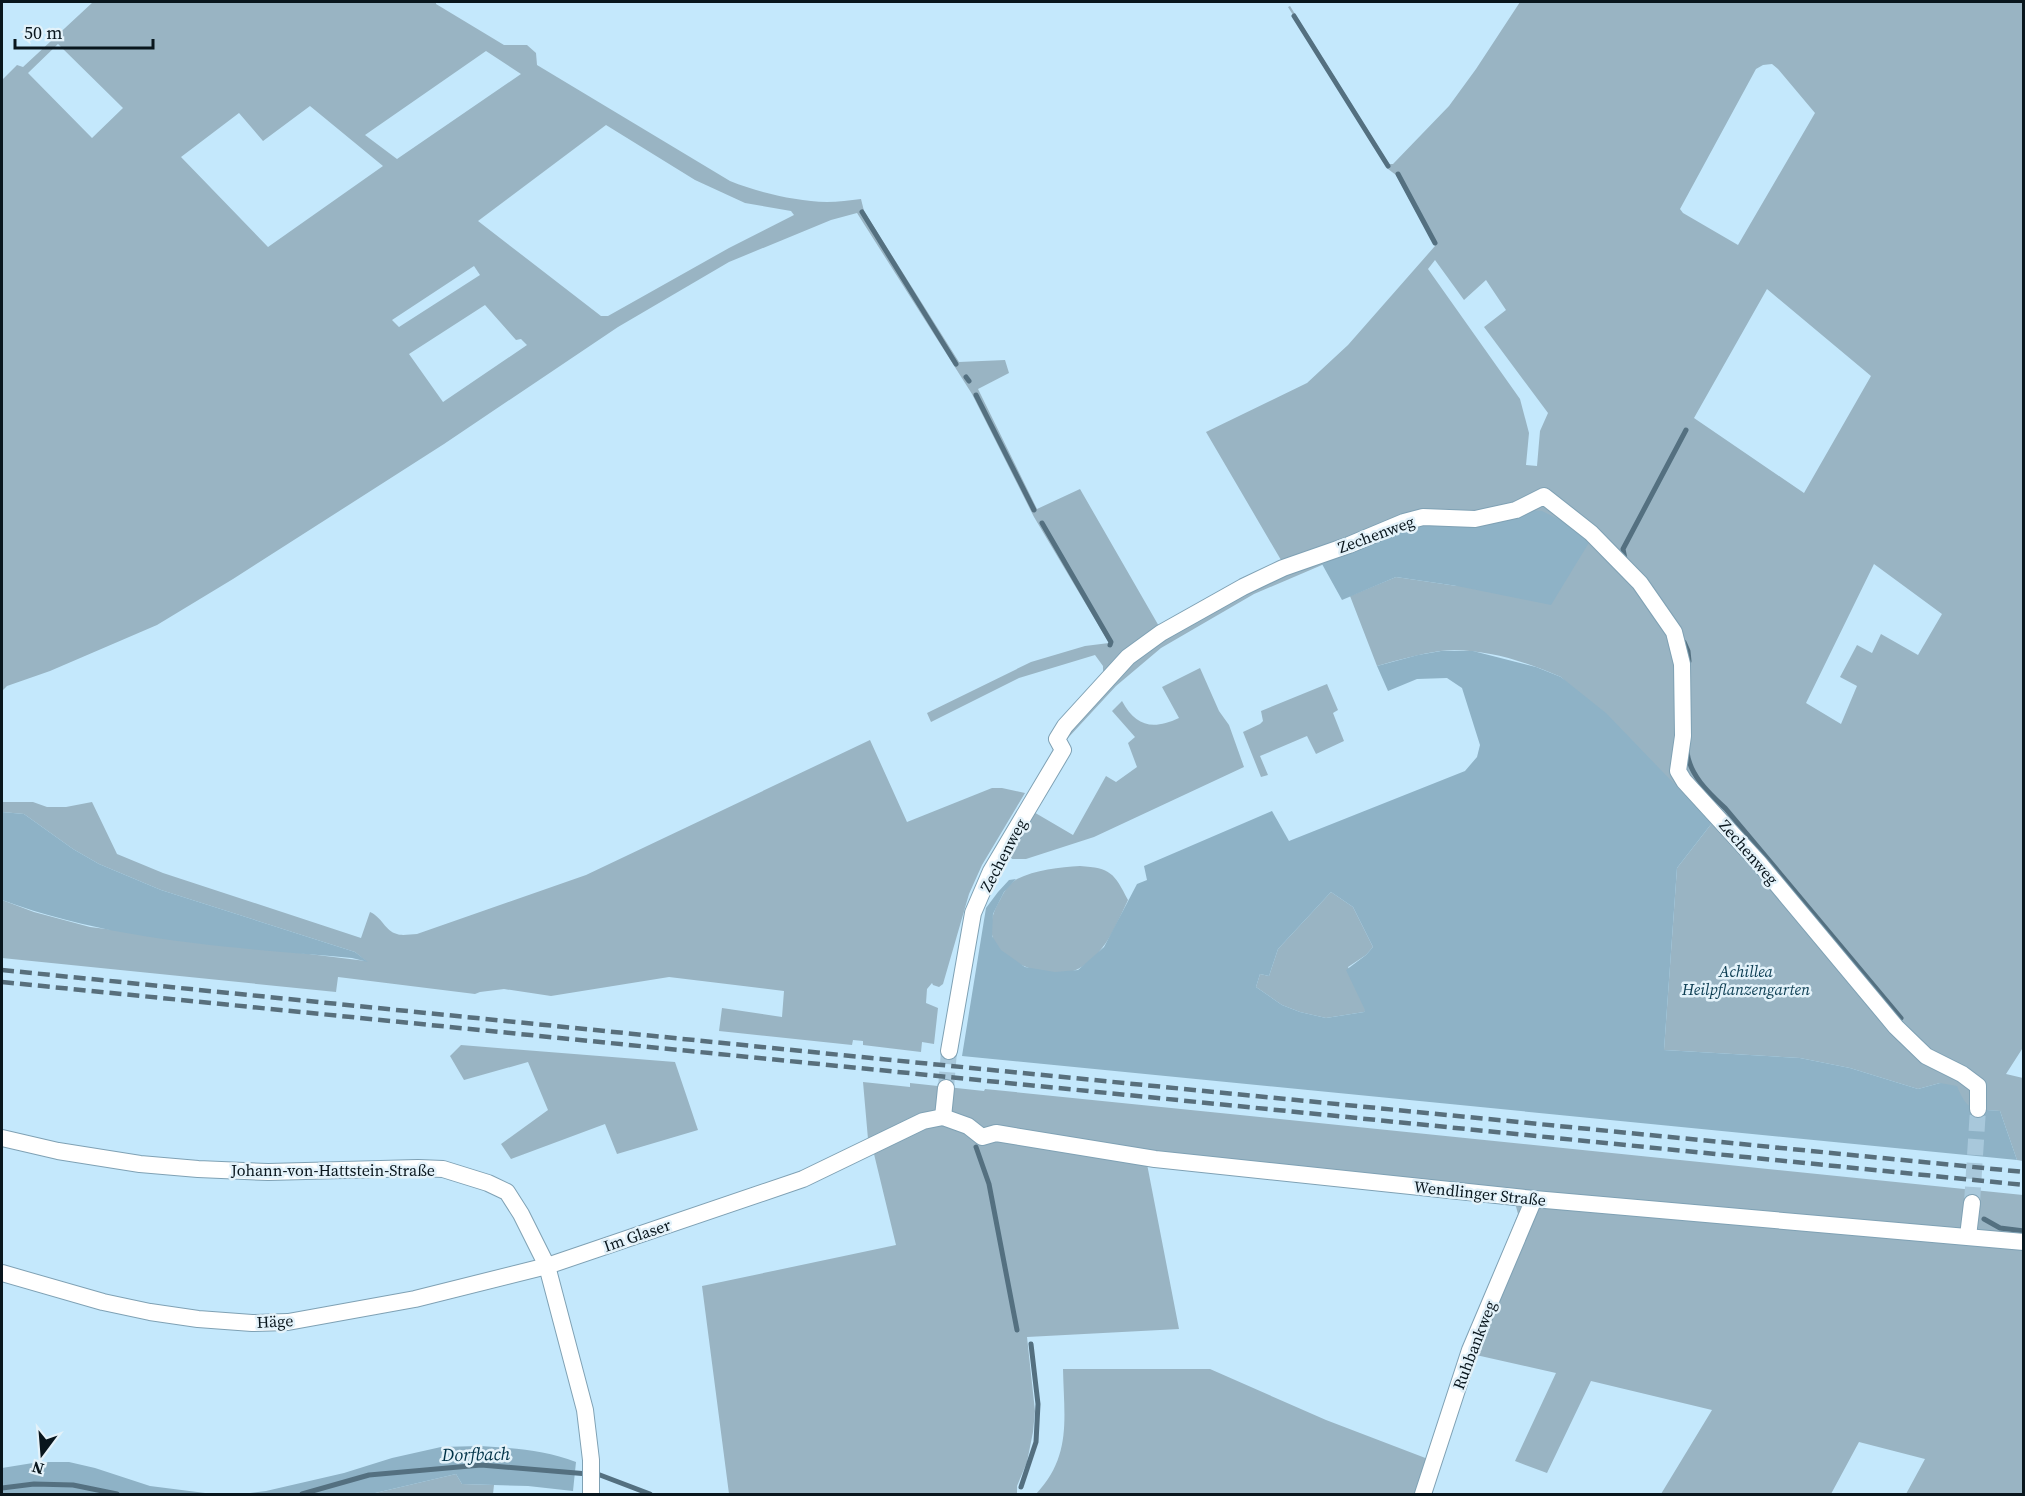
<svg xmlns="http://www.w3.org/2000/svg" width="2025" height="1496" viewBox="0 0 2025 1496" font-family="'Source Serif 4',serif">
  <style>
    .green { fill: #99b4c3; fill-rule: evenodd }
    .forest { fill: #8eb2c6; fill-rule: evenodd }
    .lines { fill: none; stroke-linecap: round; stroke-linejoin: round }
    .stream { stroke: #547080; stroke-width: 5 }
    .street-tunnel { stroke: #a8c8db; stroke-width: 16; stroke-dasharray: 16 8; stroke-linecap: butt }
    .street-casing { stroke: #7fa1b4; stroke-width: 18 }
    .street { stroke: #fff; stroke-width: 16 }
    .rail { stroke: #586f7c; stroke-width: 4.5; stroke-dasharray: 12 6; stroke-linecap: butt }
    .labels { text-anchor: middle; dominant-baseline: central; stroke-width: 5; stroke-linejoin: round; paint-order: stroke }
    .street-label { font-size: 16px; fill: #09161d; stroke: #e3f2fa }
    .park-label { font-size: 16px; font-style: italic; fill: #0b3c51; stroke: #e3f2fa }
    .water-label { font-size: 18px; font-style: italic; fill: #003247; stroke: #e3f2fa }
  </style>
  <rect width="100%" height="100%" fill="#c4e8fc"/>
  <g class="green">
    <path d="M 93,2 L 436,2 L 436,4 L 504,45 L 527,45 L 536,53 L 537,65 L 730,181 C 760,193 795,201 827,202 C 838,202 850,200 861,199 L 864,211 L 959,362 L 1005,360 L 1009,373 L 978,389 L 1037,509 L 1080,489 L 1160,628 L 1281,560 L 1206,432 L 1307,383 L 1348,345 L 1435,246 L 1396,175 L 1388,169 L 1288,7 L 1290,6 L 1389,164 L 1393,164 L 1449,106 L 1476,69 L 1520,2 L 2023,2 L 2024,1046 L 2006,1074 L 2023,1078 L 2023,1161 L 2017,1160 L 2000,1111 L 1972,1109 L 1940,1083 L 1918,1089 L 1850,1068 L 1800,1058 L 1664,1050 L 1677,868 L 1712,823 L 1561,677 C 1524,661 1481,647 1440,651 C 1419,654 1398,660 1377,666 L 1350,596 L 1396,577 L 1457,586 L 1371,544 L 1254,594 L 1161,648 L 1116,686 L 1067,739 L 1065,738 L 1103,673 L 1103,666 L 1095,655 L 1019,678 L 931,722 L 927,713 L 1031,662 L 1085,646 L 1109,643 L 1034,517 L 972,394 L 857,213 L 831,220 L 729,262 L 618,327 L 444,444 L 233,579 L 157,625 L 50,671 L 7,686 L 2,691 L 2,80 L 17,65 L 23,67 ZM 58,44 L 123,108 L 92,138 L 28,73 ZM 486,51 L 521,74 L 397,159 L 365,135 ZM 1772,64 L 1778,69 L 1815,113 L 1738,245 L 1683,213 L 1680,209 L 1756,69 L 1763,65 ZM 310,106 L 383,166 L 268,247 L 181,157 L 239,113 L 263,141 ZM 606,125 L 695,180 L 745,203 L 791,211 L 794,215 L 729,248 L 608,316 L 601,316 L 478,221 ZM 1435,260 L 1464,300 L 1486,280 L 1506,310 L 1484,327 L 1548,413 L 1540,431 L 1537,466 L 1526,465 L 1529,433 L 1520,399 L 1428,269 ZM 474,266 L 480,275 L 399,327 L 392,320 ZM 1767,289 L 1871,376 L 1804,493 L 1694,418 ZM 485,305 L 516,340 L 521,339 L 527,345 L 443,402 L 409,354 ZM 1874,564 L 1942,614 L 1918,655 L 1881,634 L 1872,653 L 1857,645 L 1840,677 L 1857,686 L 1841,724 L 1806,703 Z"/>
    <path d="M 1200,668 L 1219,711 L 1229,725 L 1244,767 L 1094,837 L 1026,859 L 1012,859 L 1009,854 L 1032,811 L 1073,835 L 1106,776 L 1116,782 L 1137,767 L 1128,743 L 1135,737 L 1112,711 L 1122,701 C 1136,727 1153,730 1179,718 L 1162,687 Z"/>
    <path d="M 1327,684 L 1338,710 L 1333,713 L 1344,741 L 1316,754 L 1307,736 L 1260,756 L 1268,775 L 1261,777 L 1243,732 L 1260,724 L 1263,721 L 1261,711 Z"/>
    <path d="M 870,740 L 907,822 L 992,788 L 1002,788 L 1025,793 L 982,865 L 969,894 L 943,984 L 939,987 L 933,985 L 932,983 L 927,989 L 926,1003 L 938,1008 L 934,1044 L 922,1042 L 921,1052 L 863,1045 L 863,1041 L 853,1040 L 852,1045 L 719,1031 L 722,1008 L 782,1017 L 784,991 L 669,977 L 551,996 L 504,989 L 480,992 L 475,994 L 338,977 L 336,992 L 2,958 L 2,900 L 34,912 L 90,927 L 366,961 L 355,952 L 161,890 L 99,864 L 73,849 L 24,814 L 2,812 L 2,802 L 33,802 L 47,807 L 66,807 L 92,802 L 117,854 L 163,873 L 361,938 L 370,912 C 382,917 385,931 397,934 C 402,936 411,934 417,934 L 586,875 Z"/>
    <path d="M 1080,866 C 1111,868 1114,873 1128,900 C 1116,925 1105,955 1078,969 C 1069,974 1056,972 1046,972 C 1027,970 996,956 992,935 C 989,923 994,910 1000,900 C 1004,891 1009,884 1017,879 C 1035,870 1060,867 1080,866 Z"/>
    <path d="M 1331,892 L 1353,907 L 1373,947 L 1366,955 L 1348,967 L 1366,1010 L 1364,1012 L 1326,1018 L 1300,1012 L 1282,1005 L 1256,987 L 1260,974 L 1269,976 L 1278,949 Z"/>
    <path d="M 461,1045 L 675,1062 L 698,1130 L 617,1154 L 605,1124 L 511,1159 L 501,1144 L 548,1110 L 528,1062 L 464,1080 L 450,1056 Z"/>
    <path d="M 863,1082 L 910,1087 L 910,1083 L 984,1091 L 985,1089 L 2023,1195 L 2023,1494 L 1906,1494 L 1925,1459 L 1859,1442 L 1831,1494 L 1661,1494 L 1712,1410 L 1591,1381 L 1547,1473 L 1515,1461 L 1556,1373 L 1476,1355 L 1428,1494 L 1036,1494 C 1072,1456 1064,1418 1063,1369 L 1210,1369 L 1326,1420 L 1428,1459 L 1463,1350 L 1518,1214 L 1514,1199 L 1147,1164 L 1179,1329 L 1027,1337 L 1035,1411 L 1033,1432 L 1027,1462 L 1017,1486 L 1017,1494 L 729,1494 L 702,1286 L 896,1245 L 874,1154 L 868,1139 Z"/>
    <path d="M 456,1474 L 462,1484 L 494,1485 L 493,1494 L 371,1494 Z"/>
  </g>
  <g class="forest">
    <path d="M 1527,510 L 1542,511 L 1560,520 L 1590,541 L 1551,605 L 1457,586 L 1396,577 L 1342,600 L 1322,564 L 1419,522 Z"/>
    <path d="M 1441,651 L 1473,651 L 1536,667 L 1561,677 L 1606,713 L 1712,823 L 1677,868 L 1664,1050 L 1800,1058 L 1850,1068 L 1918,1089 L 1940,1083 L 1957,1086 C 1968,1113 1973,1108 2000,1111 L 2017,1160 L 962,1056 L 986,908 L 998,892 L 1009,880 L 1016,879 L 1004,892 L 993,914 L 992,936 L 1001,950 L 1025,967 L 1055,972 L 1078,970 L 1104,947 L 1137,884 L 1147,880 L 1144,866 L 1272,811 L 1289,841 L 1465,771 L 1477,757 L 1480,745 L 1462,688 L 1447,678 L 1417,679 L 1388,691 L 1377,666 L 1418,655 ZM 1331,892 L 1353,907 L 1373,947 L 1366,955 L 1346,970 L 1365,1010 L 1364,1012 L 1326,1018 L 1300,1012 L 1282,1005 L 1256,987 L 1260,974 L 1269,976 L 1278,949 Z"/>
    <path d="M 2,812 L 24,814 L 73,849 L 99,864 L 161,890 L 355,952 L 368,962 L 352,958 C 231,947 116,942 2,900 Z"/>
    <path d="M 480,1446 C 513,1448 545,1450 576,1462 L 573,1491 L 528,1486 L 462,1484 L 456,1474 L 371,1494 L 2,1494 L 2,1468 L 39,1462 L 69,1462 L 95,1468 L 150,1486 L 213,1494 L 242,1494 L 266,1491 L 344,1473 L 392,1458 L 441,1447 Z"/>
  </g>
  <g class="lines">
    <g class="stream">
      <path d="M 1294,16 L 1388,166"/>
      <path d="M 1398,174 L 1435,243"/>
      <path d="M 862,212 L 956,364"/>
      <path d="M 966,377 L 969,381"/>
      <path d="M 976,395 L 1034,510"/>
      <path d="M 1042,523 L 1111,642 L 1110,645"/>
      <path d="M 1625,559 L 1623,549 L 1686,430"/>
      <path d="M 1684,642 L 1688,651 L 1689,661"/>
      <path d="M 1687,752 C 1690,776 1709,793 1726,809 L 1901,1018"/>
      <path d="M 976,1147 L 989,1184 L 1017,1330"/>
      <path d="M 1984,1219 L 2000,1228 L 2024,1231"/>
      <path d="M 1021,1487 L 1036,1442 L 1038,1404 L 1031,1344"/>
      <path d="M 2,1488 L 34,1484 L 73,1485 L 117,1494"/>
      <path d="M 302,1494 L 369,1475 L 481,1465 L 600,1475 L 650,1494"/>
    </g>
    <g class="street-tunnel">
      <path d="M 946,1088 L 949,1051"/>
      <path d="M 1972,1203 L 1978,1109"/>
    </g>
    <g class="street-casing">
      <g id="street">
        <path d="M 949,1051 L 973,913 L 991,871 L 1063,750 L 1057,739 L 1065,726 L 1128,657 L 1161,633 L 1243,587 L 1283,568 L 1349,545 L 1404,522 L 1423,517 L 1475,519 L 1516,510 L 1544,496 L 1591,533 L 1640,583 L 1674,632 L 1682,664 L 1683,736 L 1678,771 L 1684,781 L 1759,863 L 1896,1027 L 1926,1056 L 1962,1074 L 1978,1086 L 1978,1109"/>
        <path d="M 943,1117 L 968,1126 L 982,1137 L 996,1133 L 1155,1159 L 1534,1199 L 2024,1242"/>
        <path d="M 943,1117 L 946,1088"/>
        <path d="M 2,1138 L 58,1151 L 140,1164 L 198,1169 L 268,1172 L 418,1168 L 443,1169 L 488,1183 L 507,1192 L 521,1214 L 547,1266 L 585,1410 L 591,1460 L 591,1494"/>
        <path d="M 1968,1236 L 1972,1203"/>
        <path d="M 2,1273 L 103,1302 L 150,1312 L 198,1319 L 252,1323 L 288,1322 L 415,1299 L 547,1266 L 803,1179 L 923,1121 L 943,1117"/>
        <path d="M 1423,1494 L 1470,1350 L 1534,1199"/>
      </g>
    </g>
    <use href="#street" class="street"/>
    <g class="rail">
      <path d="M 2,970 L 881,1059 L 2024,1172"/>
      <path d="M 2,982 L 2024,1185"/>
    </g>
  </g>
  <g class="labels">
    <g class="street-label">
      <text transform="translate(1376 534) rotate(-20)">Zechenweg</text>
      <text transform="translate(1749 852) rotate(49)">Zechenweg</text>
      <text transform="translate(1003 855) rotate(-62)">Zechenweg</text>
      <text x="333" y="1170">Johann-von-Hattstein-Straße</text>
      <text transform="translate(1480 1193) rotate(6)">Wendlinger Straße</text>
      <text transform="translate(637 1235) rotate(-19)">Im Glaser</text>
      <text transform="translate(275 1321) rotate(-3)">Häge</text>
      <text transform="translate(1474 1345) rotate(-69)">Ruhbankweg</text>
    </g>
    <g class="park-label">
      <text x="1746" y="971">Achillea<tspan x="1746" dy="18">Heilpflanzengarten</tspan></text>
    </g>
    <g class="water-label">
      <text transform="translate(476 1454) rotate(-1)">Dorfbach</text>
    </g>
  </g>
  <rect width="2025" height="1496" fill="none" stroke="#09161d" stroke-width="6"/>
  <g transform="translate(42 1454) rotate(196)" stroke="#e3f2fa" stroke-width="4.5" paint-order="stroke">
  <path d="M0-4.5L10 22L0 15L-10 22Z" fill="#09161d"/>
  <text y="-9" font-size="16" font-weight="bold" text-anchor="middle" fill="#09161d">N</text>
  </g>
  <path d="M15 39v9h138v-9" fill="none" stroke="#09161d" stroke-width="3"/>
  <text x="24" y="39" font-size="18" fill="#09161d" stroke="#e3f2fa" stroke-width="4.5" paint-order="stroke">50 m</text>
</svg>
